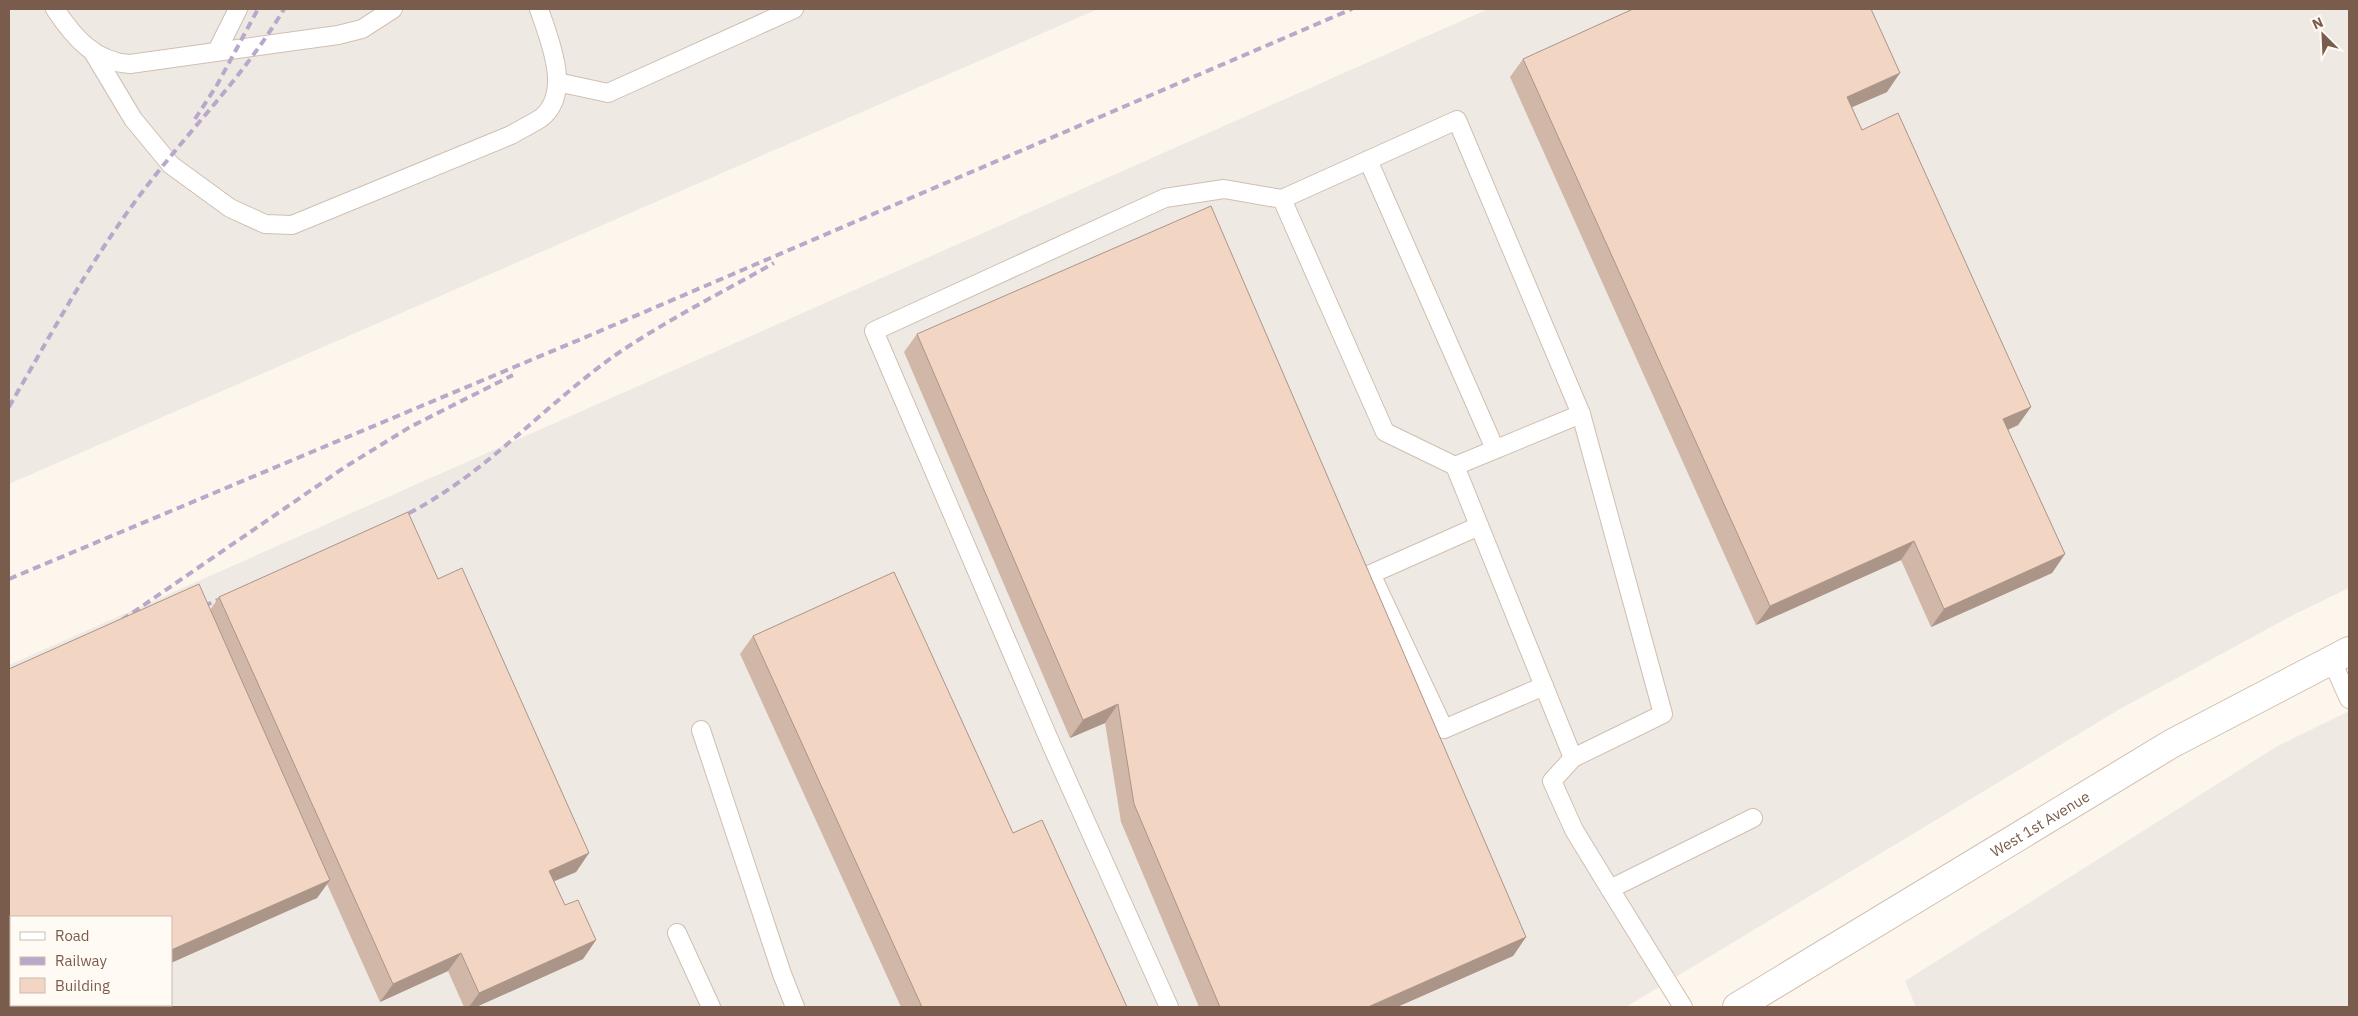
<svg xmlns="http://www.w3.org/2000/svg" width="2358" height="1016" viewBox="0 0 2358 1016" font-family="'IBM Plex Sans',sans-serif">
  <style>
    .industrial { fill: #efe9e4; fill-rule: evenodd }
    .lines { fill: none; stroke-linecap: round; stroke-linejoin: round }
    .service-casing { stroke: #d1beb0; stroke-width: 20 }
    .tertiary-casing { stroke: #d1beb0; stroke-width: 30 }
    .service { stroke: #fff; stroke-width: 18 }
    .tertiary { stroke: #fff; stroke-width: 28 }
    .rail { stroke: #b9a8c9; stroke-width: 4; stroke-dasharray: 8 5; stroke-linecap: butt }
    .wall { fill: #d1b7a8 }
    .shaded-wall { fill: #aa9588 }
    .building { fill: #f3d5c3; stroke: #aa9588 }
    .labels { text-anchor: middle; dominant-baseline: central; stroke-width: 4; stroke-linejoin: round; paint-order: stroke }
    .street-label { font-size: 15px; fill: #7a5c4d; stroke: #fffaf3 }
  </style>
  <rect width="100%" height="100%" fill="#fdf6ec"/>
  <g class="industrial">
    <path d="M 9,9 L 1098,9 L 9,484 Z"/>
    <path d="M 1488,9 L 2349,9 L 2349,588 L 2291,616 L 2120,709 L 1626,1007 L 9,1007 L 9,665 ZM 11,917 L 171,917 L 171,1005 L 11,1005 Z"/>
    <path d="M 2349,711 L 2349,1007 L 1916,1007 L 1905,981 L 2276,747 Z"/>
  </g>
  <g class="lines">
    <g class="service-casing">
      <g id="service">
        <path d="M 55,9 C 73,36 94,62 130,64 L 338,35 L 362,29 L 393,9"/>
        <path d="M 217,51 L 238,9"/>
        <path d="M 93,52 L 133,119 L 171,165 L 230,208 L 265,224 L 292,225 L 511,135 C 521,129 532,124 541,118 C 573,93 549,39 539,9"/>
        <path d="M 557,82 L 608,93 L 794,9"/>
        <path d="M 1368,160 L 1495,449"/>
        <path d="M 1455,466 L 1581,414"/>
        <path d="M 1479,526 L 1371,574 L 1444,729 L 1544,686"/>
        <path d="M 2331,659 L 2349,699"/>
        <path d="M 701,730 L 782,974 L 795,1007"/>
        <path d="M 1573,758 L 1663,714 L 1581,414 L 1457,120 L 1282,199 L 1385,432 L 1455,466 L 1573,758 L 1552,781 L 1574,830 L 1610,889"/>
        <path d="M 677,933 L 711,1007"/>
        <path d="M 1169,1007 L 1051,744 L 874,331 L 1165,198 L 1224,189 L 1282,199"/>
        <path d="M 1683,1007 L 1610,889 L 1753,818"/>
      </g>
    </g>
    <g class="tertiary-casing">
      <g id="tertiary">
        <path id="s1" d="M 1737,1007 L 2171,744 L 2349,651"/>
      </g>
    </g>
    <use href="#service" class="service"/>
    <use href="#tertiary" class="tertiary"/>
    <g class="rail">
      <path d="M 195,119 L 217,85 L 258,9"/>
      <path d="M 9,407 C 53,331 95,252 150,182 C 195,124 246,73 284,9"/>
      <path d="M 397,519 C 479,481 541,408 614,356 C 665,321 721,293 774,263"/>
      <path d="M 9,579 L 593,334 L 1352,9"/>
      <path d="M 204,606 L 231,594"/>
      <path d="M 122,620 L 345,467 L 410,427 L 513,375"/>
    </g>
  </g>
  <g class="wall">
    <path d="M 1523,59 L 1887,92 L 1852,107 L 1862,130 L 2031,407 L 2018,425 L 2008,430 L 2065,554 L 2052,573 L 1931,627 L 1901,560 L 1756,625 L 1510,77 Z"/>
    <path d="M 917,334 L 1526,937 L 1513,956 L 1397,1007 L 1199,1007 L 1121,822 L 1105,723 L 1070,738 L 904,352 Z"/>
    <path d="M 438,579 L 589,853 L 576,872 L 554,881 L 565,905 L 596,940 L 583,959 L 476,1007 L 464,1007 L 448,971 L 380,1002 L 327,884 L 317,898 L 9,1007 L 210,610 L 219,597 Z"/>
    <path d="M 753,636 L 1013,833 L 1127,1007 L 901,1007 L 740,654 Z"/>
  </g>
  <g class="shaded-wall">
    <path d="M 1900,73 L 1887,92 L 1834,115 L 1847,97 Z"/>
    <path d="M 2031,407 L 2018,425 L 1990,438 L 2003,419 Z"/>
    <path d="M 1914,541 L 1901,560 L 1756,625 L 1770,606 Z"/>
    <path d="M 2065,554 L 2052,573 L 1931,627 L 1944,609 Z"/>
    <path d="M 1118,704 L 1105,723 L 1070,738 L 1083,720 Z"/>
    <path d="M 589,853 L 576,872 L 536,889 L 549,871 Z"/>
    <path d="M 330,880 L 317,898 L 171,963 L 171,950 Z"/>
    <path d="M 1526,937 L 1513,956 L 1397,1007 L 1368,1007 Z"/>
    <path d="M 596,940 L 583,959 L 476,1007 L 469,1007 L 479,993 Z"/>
    <path d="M 461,953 L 448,971 L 380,1002 L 393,984 Z"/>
  </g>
  <g class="building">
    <path d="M 1633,9 L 1871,9 L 1900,73 L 1847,97 L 1862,130 L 1898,113 L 2031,407 L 2003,419 L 2065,554 L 1944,609 L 1914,541 L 1770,606 L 1523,59 Z"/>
    <path d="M 1211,206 L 1526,937 L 1368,1007 L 1220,1007 L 1134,804 L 1118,704 L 1083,720 L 917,334 Z"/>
    <path d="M 408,512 L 438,579 L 462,568 L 589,853 L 549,871 L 565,905 L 578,900 L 596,940 L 479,993 L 461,953 L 393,984 L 219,597 Z"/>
    <path d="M 894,572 L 1013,833 L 1042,820 L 1127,1007 L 922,1007 L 753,636 Z"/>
    <path d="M 199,584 L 330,880 L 171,950 L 171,917 L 11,917 L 11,1005 L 125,1005 L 126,1007 L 9,1007 L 9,669 Z"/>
  </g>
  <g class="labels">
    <g class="street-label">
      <text stroke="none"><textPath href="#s1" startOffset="354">West 1st Avenue</textPath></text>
    </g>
  </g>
  <rect width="2358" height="1016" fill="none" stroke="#7a5c4d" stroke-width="20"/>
  <rect x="10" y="916" width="162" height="90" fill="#fffaf3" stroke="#cabbb1"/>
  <rect x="20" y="932" width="25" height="8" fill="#ffffff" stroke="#cabbb1"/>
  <text x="55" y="941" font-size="15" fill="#7a5c4d">Road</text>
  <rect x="20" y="957" width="25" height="8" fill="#b9a8c9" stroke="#cabbb1"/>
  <text x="55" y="966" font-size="15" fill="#7a5c4d">Railway</text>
  <rect x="20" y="978" width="25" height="15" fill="#f3d5c3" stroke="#cabbb1"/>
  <text x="55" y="991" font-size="15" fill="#7a5c4d">Building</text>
  <g transform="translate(2323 35) rotate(336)" stroke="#fffaf3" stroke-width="4" paint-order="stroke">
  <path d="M0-4L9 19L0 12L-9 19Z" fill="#7a5c4d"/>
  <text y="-8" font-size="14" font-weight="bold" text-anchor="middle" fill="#7a5c4d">N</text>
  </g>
</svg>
